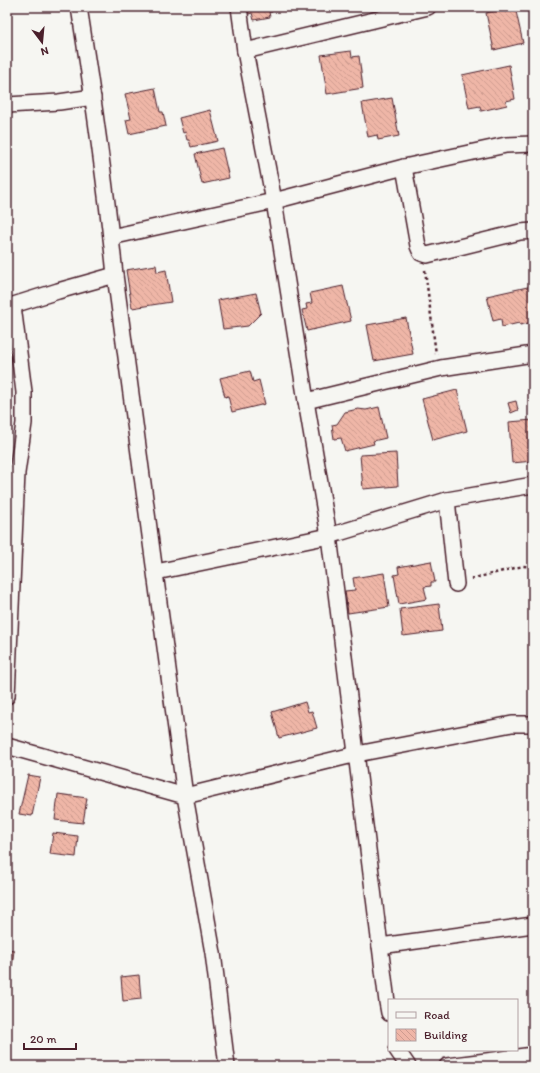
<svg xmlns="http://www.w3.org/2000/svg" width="540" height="1073" viewBox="0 0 540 1073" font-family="Itim,sans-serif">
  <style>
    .building { fill: url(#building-back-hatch); stroke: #4a1f2b }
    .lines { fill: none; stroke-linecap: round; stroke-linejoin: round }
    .street-casing { stroke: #4a1f2b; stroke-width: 18 }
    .path { stroke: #4a1f2b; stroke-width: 2.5; stroke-dasharray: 3 3; stroke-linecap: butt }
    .street { stroke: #f6f6f2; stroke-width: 15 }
  </style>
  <defs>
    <pattern id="building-back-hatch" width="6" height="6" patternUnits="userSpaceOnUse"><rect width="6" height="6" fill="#efb6a7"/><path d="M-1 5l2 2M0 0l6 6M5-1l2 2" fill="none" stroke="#ce9c90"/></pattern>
  </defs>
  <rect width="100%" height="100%" fill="#f6f6f2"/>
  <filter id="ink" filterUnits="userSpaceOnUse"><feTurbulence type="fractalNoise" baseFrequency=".025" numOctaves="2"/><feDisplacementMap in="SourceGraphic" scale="8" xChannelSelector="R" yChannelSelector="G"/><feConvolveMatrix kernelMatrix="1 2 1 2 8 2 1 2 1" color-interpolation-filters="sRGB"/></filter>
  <g filter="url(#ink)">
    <g class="building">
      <path d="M 248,7 L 271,7 L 272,12 L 269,12 L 270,17 L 254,20 L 252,13 L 249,14 Z"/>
      <path d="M 511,7 L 515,7 L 523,43 L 494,50 L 486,13 Z"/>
      <path d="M 351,51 L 352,57 L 359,56 L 363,88 L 327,94 L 321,55 Z"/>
      <path d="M 509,65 L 515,99 L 506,101 L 507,105 L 481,111 L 480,106 L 469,108 L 462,75 Z"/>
      <path d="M 155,88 L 160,112 L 163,112 L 166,126 L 129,134 L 126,120 L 131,119 L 125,94 Z"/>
      <path d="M 392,98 L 399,136 L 378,140 L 377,135 L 368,137 L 362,103 Z"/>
      <path d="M 210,110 L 218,141 L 191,147 L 189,140 L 187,140 L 185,132 L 183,133 L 179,118 Z"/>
      <path d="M 222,148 L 229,178 L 202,184 L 195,154 Z"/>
      <path d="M 156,265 L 157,272 L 166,270 L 171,302 L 132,308 L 126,270 Z"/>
      <path d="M 343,286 L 351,321 L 307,331 L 302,310 L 307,309 L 306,304 L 312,303 L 310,293 Z"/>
      <path d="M 532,286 L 533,291 L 533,322 L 520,325 L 519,323 L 502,327 L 501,319 L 493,321 L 487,296 Z"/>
      <path d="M 256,293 L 261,313 L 248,326 L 223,329 L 218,300 Z"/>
      <path d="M 406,318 L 413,354 L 374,361 L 367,325 Z"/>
      <path d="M 250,371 L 253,382 L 259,380 L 265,404 L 232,412 L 228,396 L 225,397 L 220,378 Z"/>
      <path d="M 457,390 L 467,431 L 433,440 L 422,399 Z"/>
      <path d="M 516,401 L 518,410 L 511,413 L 508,403 Z"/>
      <path d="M 379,407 L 386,438 L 373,441 L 374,444 L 345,451 L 341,438 L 334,439 L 332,425 L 337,424 L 345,412 L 358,409 L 366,410 Z"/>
      <path d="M 533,420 L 533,461 L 512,463 L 509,422 Z"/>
      <path d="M 396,453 L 398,486 L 363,489 L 360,455 Z"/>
      <path d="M 431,561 L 435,582 L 431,582 L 431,586 L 424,587 L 427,599 L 399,604 L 394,575 L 399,574 L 398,567 Z"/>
      <path d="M 384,573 L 389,607 L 348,613 L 345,591 L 355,590 L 353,578 Z"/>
      <path d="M 439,604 L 442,631 L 403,636 L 400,609 Z"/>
      <path d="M 305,702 L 308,712 L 312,711 L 317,728 L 279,738 L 272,712 Z"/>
      <path d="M 28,775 L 40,777 L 32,816 L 19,814 Z"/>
      <path d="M 58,794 L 87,798 L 83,823 L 55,820 Z"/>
      <path d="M 53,833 L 78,836 L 76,857 L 50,854 Z"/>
      <path d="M 7,949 L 14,950 L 10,985 L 7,984 Z"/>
      <path d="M 139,975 L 141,999 L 123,1001 L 121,977 Z"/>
    </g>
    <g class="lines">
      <g class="street-casing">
        <g id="street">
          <path d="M 79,7 C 93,96 106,185 115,275 L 185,796 L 213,953 L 227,1066"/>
          <path d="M 239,7 L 245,51 L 274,201 L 306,401 L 329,536 L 387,1002 L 389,1013"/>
          <path d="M 245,51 L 428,7"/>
          <path d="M 7,105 L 59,102 L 93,97"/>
          <path d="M 404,167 L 418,246 L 421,253 L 427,255 L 520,232 L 533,231"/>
          <path d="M 111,237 L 274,201 L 404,167 L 506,145 L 533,144"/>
          <path d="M 7,307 L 58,291 L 115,275"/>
          <path d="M 306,401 L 441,368 L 533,354"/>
          <path d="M 447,500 L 456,584"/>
          <path d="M 156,572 L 329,536 L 447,500 L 533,485"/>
          <path d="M 7,696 L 17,473 L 24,423 L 24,392 L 13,306"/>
          <path d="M 7,746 L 185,796 L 357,754 L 512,724 L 533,724"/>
          <path d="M 380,946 L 533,925"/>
          <path d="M 397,1050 L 408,1066"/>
          <path d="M 447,1066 L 533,1055"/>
        </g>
      </g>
      <g class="path">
        <path d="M 425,270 L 436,354"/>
        <path d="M 471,579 L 523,566 L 533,567"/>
      </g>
      <use href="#street" class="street"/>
    </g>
  </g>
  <rect width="540" height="1073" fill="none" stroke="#f6f6f2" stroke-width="24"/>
  <rect x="12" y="12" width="516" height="1049" fill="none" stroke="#4a1f2b" stroke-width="1.5" filter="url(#ink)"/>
  <rect x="388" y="999" width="130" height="52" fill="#f6f6f2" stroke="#b1a0a2"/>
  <rect x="396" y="1012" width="20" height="6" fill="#f6f6f2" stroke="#b1a0a2"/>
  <text x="424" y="1019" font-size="12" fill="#4a1f2b">Road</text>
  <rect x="396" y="1029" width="20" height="12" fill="url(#building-back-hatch)" stroke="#b1a0a2"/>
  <text x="424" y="1039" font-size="12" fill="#4a1f2b">Building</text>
  <g transform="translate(42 42) rotate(164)" stroke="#f6f6f2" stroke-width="3" paint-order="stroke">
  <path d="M0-3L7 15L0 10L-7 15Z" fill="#4a1f2b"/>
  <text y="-6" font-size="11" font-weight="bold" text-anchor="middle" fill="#4a1f2b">N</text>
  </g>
  <path d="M24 1043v6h52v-6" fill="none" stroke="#4a1f2b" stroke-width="2"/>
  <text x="30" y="1043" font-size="12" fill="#4a1f2b" stroke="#f6f6f2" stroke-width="3" paint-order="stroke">20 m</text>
</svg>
